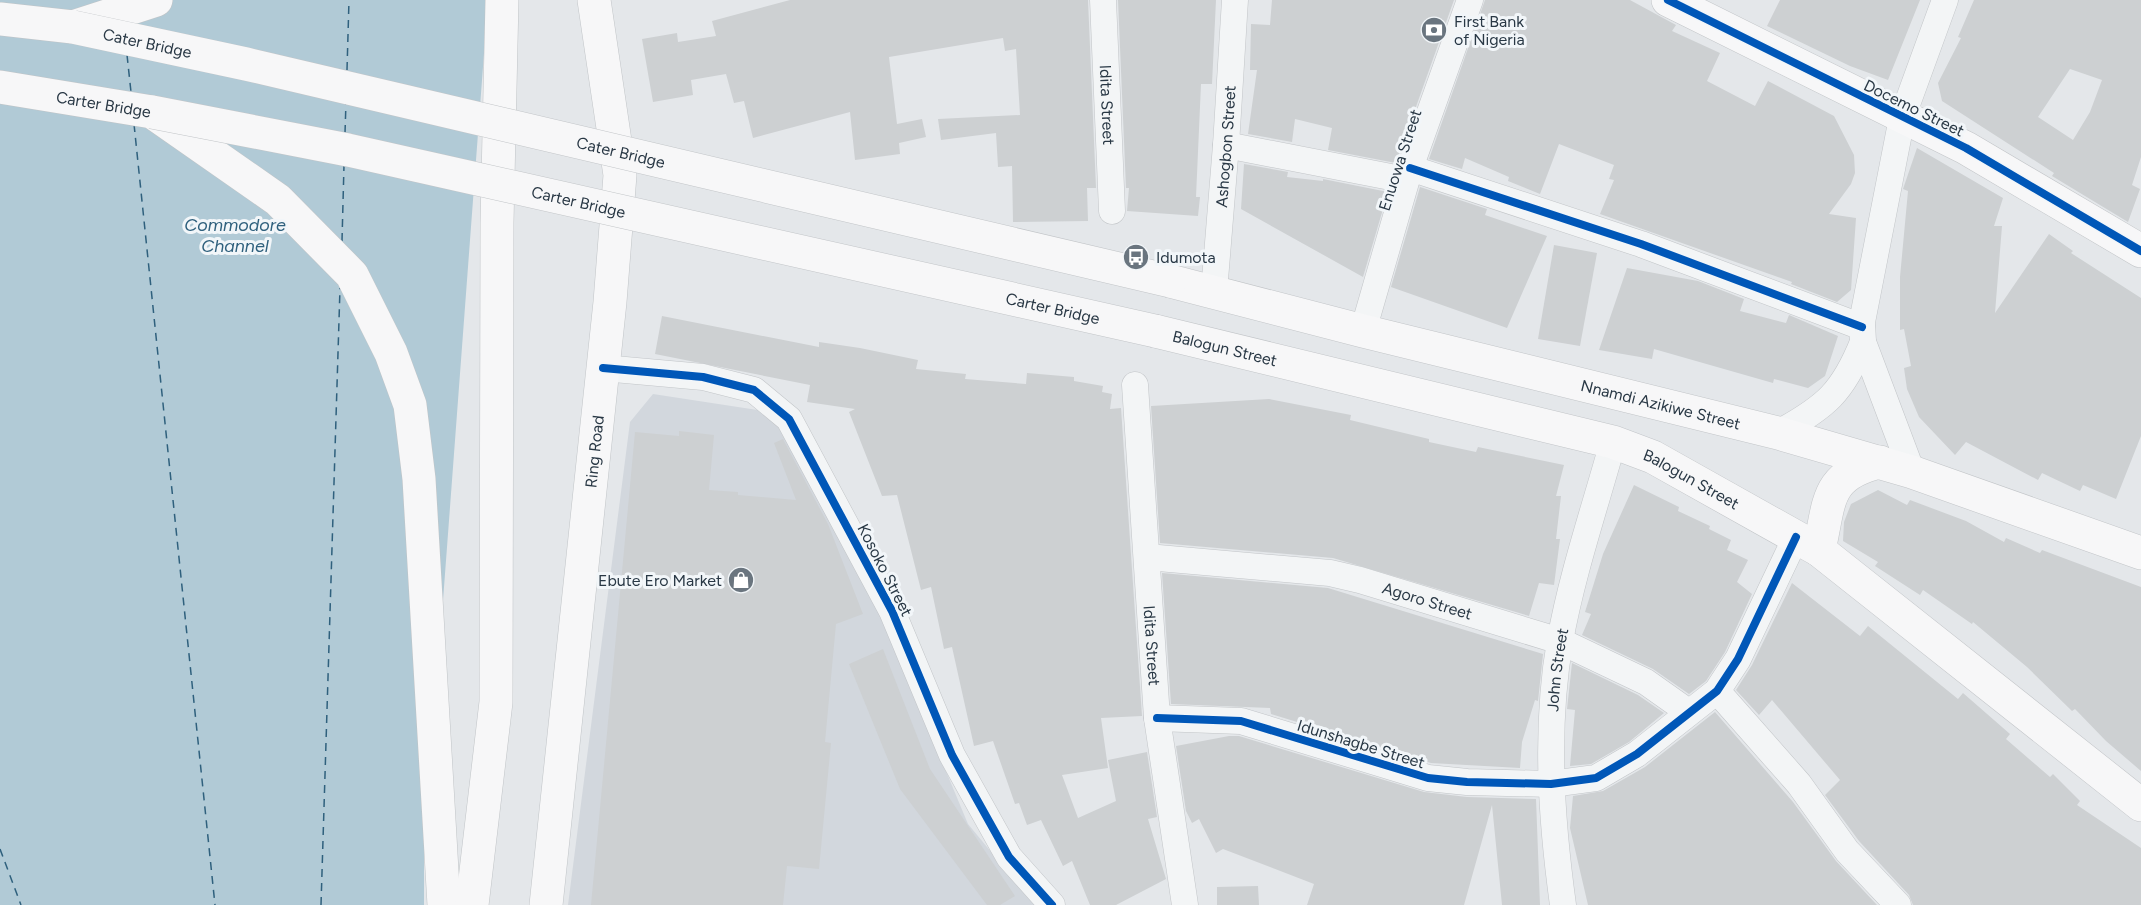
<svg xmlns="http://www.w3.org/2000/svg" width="2141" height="905" viewBox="0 0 2141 905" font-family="Figtree,sans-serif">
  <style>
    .built { fill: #d2d7dd }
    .water { fill: #b1cad6 }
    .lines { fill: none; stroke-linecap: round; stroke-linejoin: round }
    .ferry { stroke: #2f607d; stroke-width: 1.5; stroke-dasharray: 8 6; stroke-linecap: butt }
    .building { fill: #cdd0d2; fill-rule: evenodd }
    .street-casing { stroke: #c2c5c8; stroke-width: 27 }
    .secondary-casing { stroke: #c2c5c8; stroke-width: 34 }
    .primary-casing { stroke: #c0c4c7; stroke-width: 34 }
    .street { stroke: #f3f5f6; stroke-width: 26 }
    .secondary { stroke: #f7f7f8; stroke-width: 33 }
    .primary { stroke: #f7f7f8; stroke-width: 33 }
    .secondary-bridge-casing { stroke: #c2c5c8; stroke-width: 34; stroke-linecap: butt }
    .secondary-bridge { stroke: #f7f7f8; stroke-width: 33 }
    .cycleway-casing { stroke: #f2f6f9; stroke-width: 11 }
    .cycleway { stroke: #0057b8; stroke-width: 8 }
    .labels { text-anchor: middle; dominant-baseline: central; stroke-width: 6; stroke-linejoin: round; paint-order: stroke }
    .poi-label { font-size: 16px; fill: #293845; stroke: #f2f6f9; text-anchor: start }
    .street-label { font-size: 16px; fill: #293845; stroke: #f2f6f9 }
    .water-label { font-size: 18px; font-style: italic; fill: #2f607d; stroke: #f2f6f9 }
  </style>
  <rect width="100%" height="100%" fill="#e4e7ea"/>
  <path class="built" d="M 653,394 L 784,414 L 842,499 L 900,661 L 968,824 L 1035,905 L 568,905 L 630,422 Z"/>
  <path class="water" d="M 0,0 L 488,0 L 424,854 L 424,905 L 0,905 Z"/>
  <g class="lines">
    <g class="ferry">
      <path d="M 127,55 L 131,92"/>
      <path d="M 347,70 L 349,0"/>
      <path d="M 134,124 L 215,905"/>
      <path d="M 345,133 L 346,102"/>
      <path d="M 342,241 L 344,165"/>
      <path d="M 0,849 L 21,905"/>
      <path d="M 321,905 L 340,288"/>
    </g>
  </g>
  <g class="building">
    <path d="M 790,0 L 1088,0 L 1096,188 L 1087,188 L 1088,221 L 1013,222 L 1012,166 L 998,167 L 996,133 L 941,140 L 938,119 L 1020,115 L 1016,49 L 1005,51 L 1003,38 L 889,57 L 897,124 L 922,119 L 926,137 L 899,143 L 900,154 L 855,160 L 850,112 L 753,138 L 744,101 L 734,103 L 726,74 L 691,80 L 693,95 L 653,102 L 642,39 L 677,33 L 678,42 L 716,36 L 712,21 Z"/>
    <path d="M 1118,0 L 1216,0 L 1212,84 L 1201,84 L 1196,197 L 1200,197 L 1198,216 L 1127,211 L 1129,188 L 1126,188 Z"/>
    <path d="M 1272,0 L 1454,0 L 1396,163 L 1328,150 L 1332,128 L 1295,119 L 1292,142 L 1248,134 L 1257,70 L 1250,70 L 1251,24 L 1270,25 Z"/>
    <path d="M 1485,0 L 1630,0 L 1676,25 L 1672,31 L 1720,53 L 1707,81 L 1755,106 L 1768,81 L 1834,116 L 1854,155 L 1855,173 L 1851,184 L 1829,214 L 1856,218 L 1851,290 L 1837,302 L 1791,284 L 1792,282 L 1600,214 L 1614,180 L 1609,179 L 1614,165 L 1559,144 L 1540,194 L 1508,181 L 1509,177 L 1465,158 L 1462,169 L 1429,159 Z"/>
    <path d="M 1780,0 L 1920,0 L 1888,80 L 1850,66 L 1767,26 Z"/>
    <path d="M 1974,0 L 2141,0 L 2141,157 L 2132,185 L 2140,189 L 2128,222 L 2052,176 L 2054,173 L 1942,101 L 1938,83 L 1961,38 L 1958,37 ZM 2070,69 L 2102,80 L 2090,112 L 2073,140 L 2038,117 Z"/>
    <path d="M 1917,148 L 2003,198 L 1994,226 L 2002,226 L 1995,313 L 2049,234 L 2073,251 L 2071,253 L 2141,298 L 2141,436 L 2116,499 L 2083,485 L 2080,491 L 2042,473 L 2038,480 L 1966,442 L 1955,455 L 1919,417 L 1907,389 L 1904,368 L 1911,366 L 1904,329 L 1900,330 L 1900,277 L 1908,191 L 1903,189 Z"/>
    <path d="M 1244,164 L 1288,172 L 1287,177 L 1323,181 L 1323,179 L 1388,192 L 1363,277 L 1241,209 Z"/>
    <path d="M 1420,187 L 1487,209 L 1485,215 L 1547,236 L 1507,328 L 1391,287 Z"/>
    <path d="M 1554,245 L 1597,253 L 1580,346 L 1538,339 Z"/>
    <path d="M 1627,268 L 1698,281 L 1744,299 L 1740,311 L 1786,323 L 1789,315 L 1838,336 L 1825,376 L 1808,388 L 1774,379 L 1773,383 L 1654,349 L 1652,359 L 1599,350 Z"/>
    <path d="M 662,316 L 819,347 L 819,342 L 860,348 L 918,360 L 916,369 L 966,374 L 965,379 L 1026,384 L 1027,373 L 1074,377 L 1074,381 L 1103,386 L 1102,392 L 1112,394 L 1110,409 L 1121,408 L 1142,716 L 1101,718 L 1108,768 L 1062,775 L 1078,818 L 1116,801 L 1108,760 L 1147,752 L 1157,817 L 1148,819 L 1166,879 L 1116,905 L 1090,905 L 1072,861 L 1063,866 L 1041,820 L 1027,825 L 1019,803 L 1015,804 L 993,741 L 974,746 L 952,647 L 944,649 L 931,587 L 921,590 L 897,495 L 882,496 L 849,412 L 855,409 L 807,402 L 810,385 L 655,354 Z"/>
    <path d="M 1269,399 L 1351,415 L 1350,420 L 1429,439 L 1429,442 L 1476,452 L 1478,447 L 1564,465 L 1556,496 L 1561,496 L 1556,539 L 1560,539 L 1554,585 L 1539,583 L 1529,616 L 1333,558 L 1160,543 L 1151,406 Z"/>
    <path d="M 679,431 L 714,435 L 709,490 L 738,492 L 738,495 L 796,500 L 774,443 L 783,439 L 828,524 L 863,614 L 836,624 L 825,742 L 831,743 L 819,869 L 787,866 L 783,905 L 591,905 L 635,432 L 679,436 Z"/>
    <path d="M 1634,485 L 1679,507 L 1678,511 L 1710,526 L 1709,529 L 1731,540 L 1727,550 L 1748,560 L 1737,582 L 1752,594 L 1725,652 L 1706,681 L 1689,694 L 1653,669 L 1582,635 L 1591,614 L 1585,612 L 1603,554 Z"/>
    <path d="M 1878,490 L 1907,505 L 1910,500 L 1966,521 L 2004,542 L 2006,538 L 2040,553 L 2042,550 L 2141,587 L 2141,771 L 2106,741 L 2075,709 L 2072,711 L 2027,667 L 1973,622 L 1972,624 L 1923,590 L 1920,595 L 1875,566 L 1878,562 L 1843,541 L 1844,522 L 1851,504 Z"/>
    <path d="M 1162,573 L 1328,588 L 1543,654 L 1538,701 L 1535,700 L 1522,742 L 1520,768 L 1431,763 L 1271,714 L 1270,708 L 1171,704 Z"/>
    <path d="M 1792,583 L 1860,636 L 1868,626 L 1958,699 L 1963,693 L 2010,734 L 2006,739 L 2050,777 L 2053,774 L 2080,801 L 2077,805 L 2141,848 L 2141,905 L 1913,905 L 1909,895 L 1859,841 L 1825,795 L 1840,780 L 1772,700 L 1759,715 L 1736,690 L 1752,665 Z"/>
    <path d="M 883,649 L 930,769 L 1015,896 L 1000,905 L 987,905 L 900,789 L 849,664 Z"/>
    <path d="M 1572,663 L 1638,695 L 1664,713 L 1629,742 L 1591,764 L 1570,766 L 1575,710 L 1567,709 Z"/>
    <path d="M 1715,712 L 1793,802 L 1836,861 L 1877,905 L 1588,905 L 1570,828 L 1573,796 L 1603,791 L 1645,767 Z"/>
    <path d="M 1229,736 L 1239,736 L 1424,792 L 1467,797 L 1536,799 L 1540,905 L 1502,905 L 1492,805 L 1464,905 L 1307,905 L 1314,884 L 1223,849 L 1216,853 L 1199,819 L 1192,823 L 1186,811 L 1176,746 Z"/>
    <path d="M 1258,886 L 1259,905 L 1217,905 L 1217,887 Z"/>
  </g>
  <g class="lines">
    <g class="street-casing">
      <g id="street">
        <path id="s1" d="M 1103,0 L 1112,211"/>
        <path d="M 1226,145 L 1406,180"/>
        <path d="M 1410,168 L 1641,244 L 1862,327"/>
        <path id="s2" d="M 1214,292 L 1226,145 L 1235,0"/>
        <path d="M 1363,331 L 1410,168 L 1470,0"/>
        <path d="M 603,368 L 703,377 L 754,390 L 789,419 L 892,611 L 952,755 L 1009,857 L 1052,905"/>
        <path id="s3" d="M 1135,385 L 1157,718 L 1185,905"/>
        <path d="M 1778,433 C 1826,407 1843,392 1863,342"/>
        <path d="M 1912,472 L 1863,342 L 1862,322 L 1902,118 L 1945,0"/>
        <path id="s4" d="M 1147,557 L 1330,573 L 1360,580 L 1560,641 L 1646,682 L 1687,711"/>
        <path d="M 1717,691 L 1799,784 L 1847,851 L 1898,905"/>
        <path d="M 1157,718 L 1241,721 L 1428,778 L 1467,782 L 1551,784 L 1596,778 L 1637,754 L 1717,691 L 1738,659 L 1796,537"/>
        <path id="s5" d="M 1563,905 C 1551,818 1545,728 1560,641 C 1572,574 1595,507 1613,442"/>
      </g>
    </g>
    <g class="secondary-casing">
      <g id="secondary">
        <path d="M 1668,0 L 1966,148 L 2141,251"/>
        <path id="s6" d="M 1170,281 L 1363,331 L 1778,433 L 1912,472 L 2141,553"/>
        <path id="s7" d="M 1155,331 L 1613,442 L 1653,457 L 1819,550 L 2141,805"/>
        <path d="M 1819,550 C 1830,503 1824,475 1880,462"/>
      </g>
    </g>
    <g class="primary-casing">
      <g id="primary">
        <path d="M 0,19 L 73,27 L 156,0"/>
        <path id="s8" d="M 0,87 L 152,112 L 278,200 L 352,275 L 391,353 L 410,405 L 419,479 L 444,905"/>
        <path d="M 472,905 L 496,702 L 497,223 L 502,0"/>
        <path id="s9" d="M 546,905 L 610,302 L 620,175 L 594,0"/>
      </g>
    </g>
    <use href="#street" class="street"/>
    <use href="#secondary" class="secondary"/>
    <use href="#primary" class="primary"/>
    <g class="secondary-bridge-casing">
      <g id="secondary-bridge">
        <path id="s10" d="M 73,27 L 246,64 L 1170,281"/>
        <path id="s11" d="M 152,112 L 348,150 L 1155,331"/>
      </g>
    </g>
    <use href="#secondary-bridge" class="secondary-bridge"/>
    <g class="cycleway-casing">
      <g id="cycleway">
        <path d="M 1668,0 L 1966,148 L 2141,251"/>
        <path d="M 1410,168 L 1641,244 L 1862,327"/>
        <path d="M 603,368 L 703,377 L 754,390 L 789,419 L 892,611 L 952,755 L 1009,857 L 1052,905"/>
        <path d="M 1157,718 L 1241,721 L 1428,778 L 1467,782 L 1551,784 L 1596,778 L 1637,754 L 1717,691 L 1738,659 L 1796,537"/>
      </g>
    </g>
    <use href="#cycleway" class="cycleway"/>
  </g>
  <defs>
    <g id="bank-disc" transform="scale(1.35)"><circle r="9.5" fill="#6a757f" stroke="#f2f6f9"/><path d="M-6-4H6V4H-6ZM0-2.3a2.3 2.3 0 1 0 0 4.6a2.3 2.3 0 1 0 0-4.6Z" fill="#fff"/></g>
    <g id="bus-disc" transform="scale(1.35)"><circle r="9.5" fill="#6a757f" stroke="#f2f6f9"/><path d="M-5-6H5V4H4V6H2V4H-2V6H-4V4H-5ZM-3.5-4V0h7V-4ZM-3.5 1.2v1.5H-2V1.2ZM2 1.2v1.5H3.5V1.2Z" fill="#fff"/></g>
    <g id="shop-disc" transform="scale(1.35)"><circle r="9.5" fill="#6a757f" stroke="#f2f6f9"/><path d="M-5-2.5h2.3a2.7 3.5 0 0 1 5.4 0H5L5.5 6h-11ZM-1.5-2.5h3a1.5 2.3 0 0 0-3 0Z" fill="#fff"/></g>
  </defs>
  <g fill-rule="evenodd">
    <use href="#bank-disc" x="1434" y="30"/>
    <use href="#bus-disc" x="1136" y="257"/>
    <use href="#shop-disc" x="741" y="580"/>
  </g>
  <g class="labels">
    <g class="poi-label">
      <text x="1454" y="21">First Bank<tspan x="1454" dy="18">of Nigeria</tspan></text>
      <text x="1156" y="257">Idumota</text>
      <text x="722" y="580" text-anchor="end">Ebute Ero Market</text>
    </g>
    <g class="street-label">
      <text stroke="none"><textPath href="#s10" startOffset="76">Cater Bridge</textPath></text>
      <text stroke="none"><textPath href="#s8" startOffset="105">Carter Bridge</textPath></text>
      <text stroke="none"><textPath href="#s1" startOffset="105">Idita Street</textPath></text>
      <text transform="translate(1914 108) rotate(26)">Docemo Street</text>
      <text stroke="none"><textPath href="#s2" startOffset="146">Ashogbon Street</textPath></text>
      <text stroke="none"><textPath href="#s10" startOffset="562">Cater Bridge</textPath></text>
      <text transform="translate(1400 160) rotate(-72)">Enuowa Street</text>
      <text stroke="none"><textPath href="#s11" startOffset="436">Carter Bridge</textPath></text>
      <text stroke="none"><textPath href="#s11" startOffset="922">Carter Bridge</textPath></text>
      <text stroke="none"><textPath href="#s7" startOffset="72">Balogun Street</textPath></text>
      <text stroke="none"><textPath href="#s6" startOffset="506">Nnamdi Azikiwe Street</textPath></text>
      <text stroke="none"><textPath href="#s9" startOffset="456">Ring Road</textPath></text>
      <text stroke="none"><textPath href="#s7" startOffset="558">Balogun Street</textPath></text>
      <text transform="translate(885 570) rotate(63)">Kosoko Street</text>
      <text stroke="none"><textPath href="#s4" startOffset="285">Agoro Street</textPath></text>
      <text stroke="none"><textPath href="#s3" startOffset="261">Idita Street</textPath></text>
      <text stroke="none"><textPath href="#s5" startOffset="236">John Street</textPath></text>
      <text transform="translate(1361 744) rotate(17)">Idunshagbe Street</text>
    </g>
    <g class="water-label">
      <text x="235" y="225">Commodore<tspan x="235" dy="21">Channel</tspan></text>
    </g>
  </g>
</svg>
